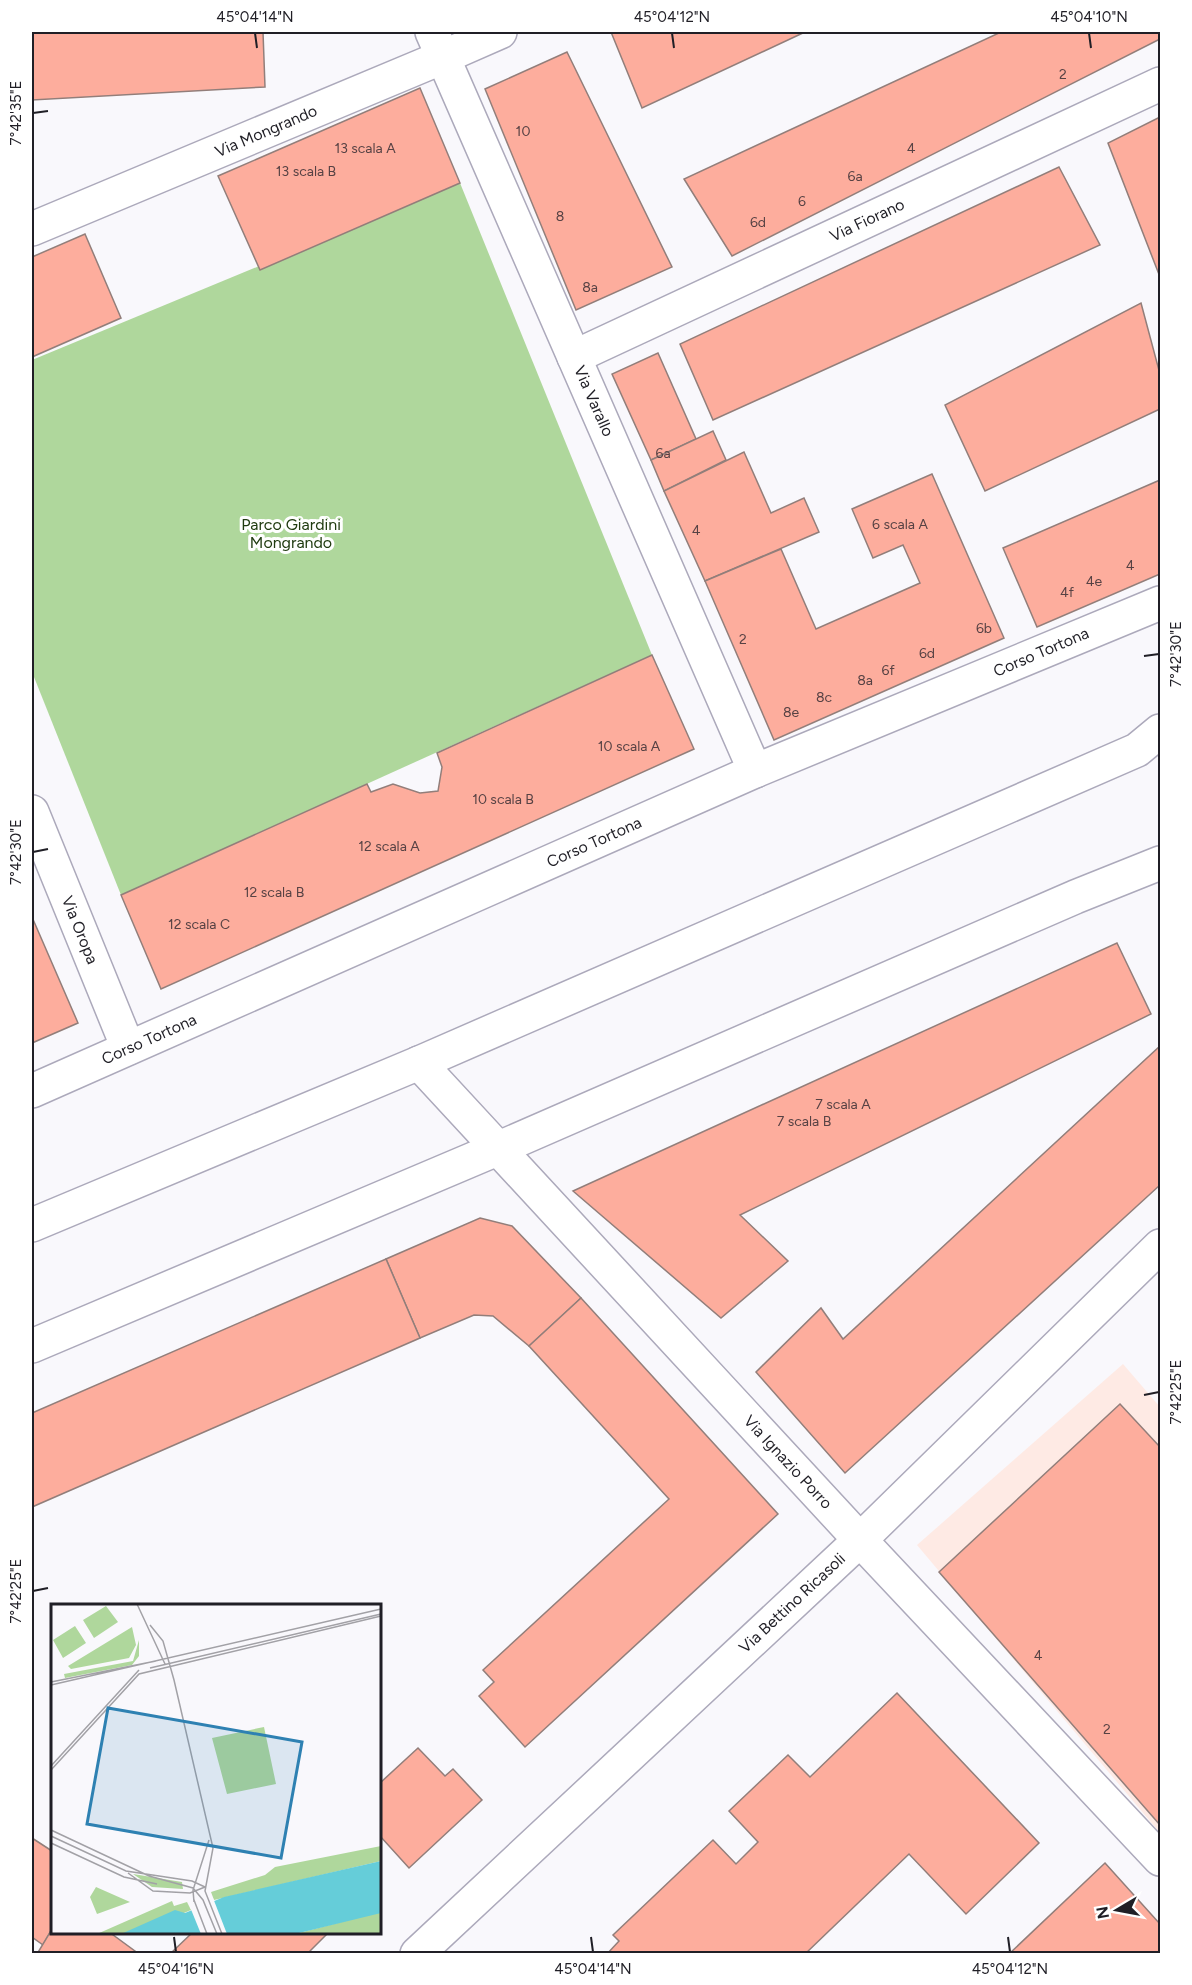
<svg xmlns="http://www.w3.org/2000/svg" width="1192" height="1985" viewBox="0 0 1192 1985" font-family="Figtree,sans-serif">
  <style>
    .medical { fill: #feeae4 }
    .green { fill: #afd79c }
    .building { fill: #fdad9d; stroke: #927e7a; stroke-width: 1.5 }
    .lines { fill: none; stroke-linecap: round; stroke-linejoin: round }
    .street-casing { stroke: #aca9bb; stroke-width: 36 }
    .secondary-casing { stroke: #aca9bb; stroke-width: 36 }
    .street { stroke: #fff; stroke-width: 33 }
    .secondary { stroke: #fff; stroke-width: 33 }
    .ticks { fill: none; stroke: #201f26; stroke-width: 2 }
    .labels { text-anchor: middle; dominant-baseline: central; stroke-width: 6; stroke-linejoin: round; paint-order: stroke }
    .number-label { font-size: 14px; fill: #574244 }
    .street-label { font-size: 16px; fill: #201f26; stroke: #fff }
    .park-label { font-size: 16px; fill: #203b10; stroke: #fff }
    .inset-road { fill: none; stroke: #a2a1a6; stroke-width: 1.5 }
    .view { fill: #2e81b2; fill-opacity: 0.15; stroke: #2e81b2; stroke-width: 3 }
    .inset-edge { fill: none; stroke: #201f26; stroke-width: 3 }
    .neatline { fill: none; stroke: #201f26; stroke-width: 2 }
    .ticks-label { font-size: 15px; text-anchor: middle; fill: #201f26 }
  </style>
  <rect width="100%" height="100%" fill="#f9f8fc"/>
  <path class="medical" d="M 1123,1364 L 1160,1407 L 1160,1833 L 917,1545 Z"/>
  <path class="green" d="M 460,183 L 652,655 L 121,895 L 32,672 L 32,360 Z"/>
  <g class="building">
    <path d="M 32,32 L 263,32 L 265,87 L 32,100 Z"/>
    <path d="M 611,32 L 805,32 L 642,108 Z"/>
    <path d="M 1001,32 L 1160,32 L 1160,39 L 732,256 L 684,179 Z"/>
    <path d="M 567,52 L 672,267 L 576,310 L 485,89 Z"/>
    <path d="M 420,88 L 460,183 L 260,270 L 218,176 Z"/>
    <path d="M 1160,117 L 1160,277 L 1108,143 Z"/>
    <path d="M 1059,167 L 1100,245 L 713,420 L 680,344 Z"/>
    <path d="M 85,234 L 121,318 L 32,357 L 32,257 Z"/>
    <path d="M 1141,303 L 1160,374 L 1160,409 L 985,491 L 945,405 Z"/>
    <path d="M 658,353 L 696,439 L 651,460 L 612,374 Z"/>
    <path d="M 713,431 L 726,460 L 664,491 L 651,460 Z"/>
    <path d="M 744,452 L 771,513 L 804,498 L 819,532 L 705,581 L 664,491 Z"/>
    <path d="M 932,474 L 1004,638 L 774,740 L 705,581 L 781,549 L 816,629 L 920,583 L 903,545 L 873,558 L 852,509 Z"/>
    <path d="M 1160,480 L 1160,574 L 1037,627 L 1003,548 Z"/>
    <path d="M 652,655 L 694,749 L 161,989 L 121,895 L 367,784 L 371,792 L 393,784 L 420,793 L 438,791 L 442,767 L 437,753 Z"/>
    <path d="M 32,917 L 78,1023 L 32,1043 Z"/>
    <path d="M 1117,943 L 1151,1014 L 740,1215 L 788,1261 L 721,1318 L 573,1191 Z"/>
    <path d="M 1160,1046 L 1160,1185 L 845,1473 L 756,1372 L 821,1308 L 843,1339 Z"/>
    <path d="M 480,1218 L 512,1226 L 581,1298 L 529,1346 L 493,1316 L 474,1315 L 420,1338 L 386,1259 Z"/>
    <path d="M 386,1259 L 420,1338 L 32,1507 L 32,1413 Z"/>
    <path d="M 581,1298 L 778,1514 L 525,1747 L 479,1696 L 494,1682 L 483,1670 L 669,1499 L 529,1346 Z"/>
    <path d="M 1120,1404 L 1160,1447 L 1160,1825 L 939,1572 Z"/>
    <path d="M 897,1693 L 1039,1843 L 966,1914 L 909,1854 L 805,1954 L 607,1954 L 619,1941 L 613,1935 L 713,1840 L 736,1864 L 758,1842 L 729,1811 L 788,1755 L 810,1777 Z"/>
    <path d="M 418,1748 L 445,1776 L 453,1769 L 482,1800 L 409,1868 L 380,1836 L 380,1783 Z"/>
    <path d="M 32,1838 L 52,1851 L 52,1929 L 43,1945 L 32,1937 Z"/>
    <path d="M 1105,1863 L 1160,1924 L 1160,1954 L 1009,1954 Z"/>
    <path d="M 52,1929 L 52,1932 L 109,1932 L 139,1954 L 37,1954 Z"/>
    <path d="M 193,1932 L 329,1932 L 307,1954 L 170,1954 Z"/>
  </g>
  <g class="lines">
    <g class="street-casing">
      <g id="street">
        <path d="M 432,32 L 755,771"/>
        <path d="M 32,229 L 443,57 L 500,32"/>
        <path d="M 574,357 L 1160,84"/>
        <path d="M 32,812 L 128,1048"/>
        <path d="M 419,1063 L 860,1540 L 1160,1859"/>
        <path d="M 32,1091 L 755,771 L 1160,603"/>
        <path d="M 32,1346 L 497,1149 L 1075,897 L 1160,863"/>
        <path d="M 417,1954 L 860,1540 L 1160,1246"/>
      </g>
    </g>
    <g class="secondary-casing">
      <path id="secondary" d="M 32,1225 L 419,1063 L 1137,750 L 1160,731"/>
    </g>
    <use href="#street" class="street"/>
    <use href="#secondary" class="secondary"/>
  </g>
  <path class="ticks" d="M 255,33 L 257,48M 672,33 L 674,48M 1089,33 L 1091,48M 33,113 L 48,111M 1144,656 L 1159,654M 33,852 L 48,849M 1144,1395 L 1159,1392M 33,1591 L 48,1588M 174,1937 L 176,1952M 591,1937 L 593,1952M 1008,1937 L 1010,1952"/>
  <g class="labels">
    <g class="number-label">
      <text x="1063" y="74">2</text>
      <text x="523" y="131">10</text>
      <text x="365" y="148">13 scala A</text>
      <text x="911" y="148">4</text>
      <text x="306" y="171">13 scala B</text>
      <text x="855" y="176">6a</text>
      <text x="802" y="201">6</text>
      <text x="560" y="216">8</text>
      <text x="758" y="222">6d</text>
      <text x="590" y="287">8a</text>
      <text x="663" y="453">6a</text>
      <text x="900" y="524">6 scala A</text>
      <text x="696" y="530">4</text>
      <text x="1130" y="565">4</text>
      <text x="1094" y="581">4e</text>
      <text x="1067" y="592">4f</text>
      <text x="984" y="628">6b</text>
      <text x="743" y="639">2</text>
      <text x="927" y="653">6d</text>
      <text x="888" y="670">6f</text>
      <text x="865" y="680">8a</text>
      <text x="824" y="697">8c</text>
      <text x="791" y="712">8e</text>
      <text x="629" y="746">10 scala A</text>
      <text x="503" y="799">10 scala B</text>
      <text x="389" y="846">12 scala A</text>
      <text x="274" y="892">12 scala B</text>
      <text x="199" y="924">12 scala C</text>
      <text x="843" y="1104">7 scala A</text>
      <text x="804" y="1121">7 scala B</text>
      <text x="1038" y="1655">4</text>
      <text x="1107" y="1729">2</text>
    </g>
    <g class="street-label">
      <text transform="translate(266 131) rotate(-23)">Via Mongrando</text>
      <text transform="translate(867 220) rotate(-25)">Via Fiorano</text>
      <text transform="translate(594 401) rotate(66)">Via Varallo</text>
      <text transform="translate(1041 652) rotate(-23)">Corso Tortona</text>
      <text transform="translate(594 842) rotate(-24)">Corso Tortona</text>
      <text transform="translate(80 930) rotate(68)">Via Oropa</text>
      <text transform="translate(149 1039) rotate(-24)">Corso Tortona</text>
      <text transform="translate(788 1462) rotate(47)">Via Ignazio Porro</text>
      <text transform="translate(792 1603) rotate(-43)">Via Bettino Ricasoli</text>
    </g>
    <g class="park-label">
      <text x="291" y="524">Parco Giardini<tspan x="291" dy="18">Mongrando</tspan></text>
    </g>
  </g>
  <g transform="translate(51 1604)">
    <rect width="330" height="330" fill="#f9f8fc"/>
    <path d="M 55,2 L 67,18 L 43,34 L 32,16 ZM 24,22 L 35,39 L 12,54 L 2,36 ZM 81,23 L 85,41 L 78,54 L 20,65 L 17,62 ZM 88,36 L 88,52 L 81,61 L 14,74 L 13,70 L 82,57 ZM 213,123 L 225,180 L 176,190 L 161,134 ZM 330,242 L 330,257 L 163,296 L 160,288 L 214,271 L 224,263 ZM 82,270 L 131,278 L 132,285 L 101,283 ZM 45,283 L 79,298 L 46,310 L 39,293 ZM 121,297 L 123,302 L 136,298 L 140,306 L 83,330 L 46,330 ZM 325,309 L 330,309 L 330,330 L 244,330 Z" fill="#afd79c"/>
    <path d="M 330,257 L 330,309 L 244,330 L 70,330 L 124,306 L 134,309 L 173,293 Z" fill="#65cdd9"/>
    <path d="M 162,294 L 176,330 L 150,330 L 139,303 Z" fill="#f9f8fc"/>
    <path class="inset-road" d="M 86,0 L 114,60M 99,21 L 112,37 L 123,76 L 162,244 L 154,287 L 171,330M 99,64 L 330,10M 0,78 L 105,57M 0,81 L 330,5M 0,162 L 88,66M 0,166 L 88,70 L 330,12M 0,226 L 98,272 L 142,284 L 152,296 L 166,330M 0,232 L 75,267 L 141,277 L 154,283M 0,239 L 73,273 L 106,280M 77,269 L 102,287 L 139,289 L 154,283M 143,296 L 156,330M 143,298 L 142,286 L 158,236"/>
    <path class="view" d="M 57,104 L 251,138 L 230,254 L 36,220 Z"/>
    <rect width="330" height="330" class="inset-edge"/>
  </g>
  <rect width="1192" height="1985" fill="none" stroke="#ffffff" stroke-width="66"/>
  <g transform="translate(1117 1910) rotate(260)" stroke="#ffffff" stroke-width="4.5" paint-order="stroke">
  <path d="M0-4.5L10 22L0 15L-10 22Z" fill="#201f26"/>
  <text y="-9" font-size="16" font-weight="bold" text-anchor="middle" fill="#201f26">N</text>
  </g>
  <rect x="33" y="33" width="1126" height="1919" class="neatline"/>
  <g class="ticks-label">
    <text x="255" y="22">45°04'14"N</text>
    <text x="672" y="22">45°04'12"N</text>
    <text x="1089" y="22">45°04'10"N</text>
    <text transform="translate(16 113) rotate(-90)" y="5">7°42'35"E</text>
    <text transform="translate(1176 654) rotate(-90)" y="5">7°42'30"E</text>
    <text transform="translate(16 852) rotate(-90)" y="5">7°42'30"E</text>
    <text transform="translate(1176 1392) rotate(-90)" y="5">7°42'25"E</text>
    <text transform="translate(16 1591) rotate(-90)" y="5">7°42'25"E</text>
    <text x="176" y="1974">45°04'16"N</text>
    <text x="593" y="1974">45°04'14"N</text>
    <text x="1010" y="1974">45°04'12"N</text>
  </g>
</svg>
